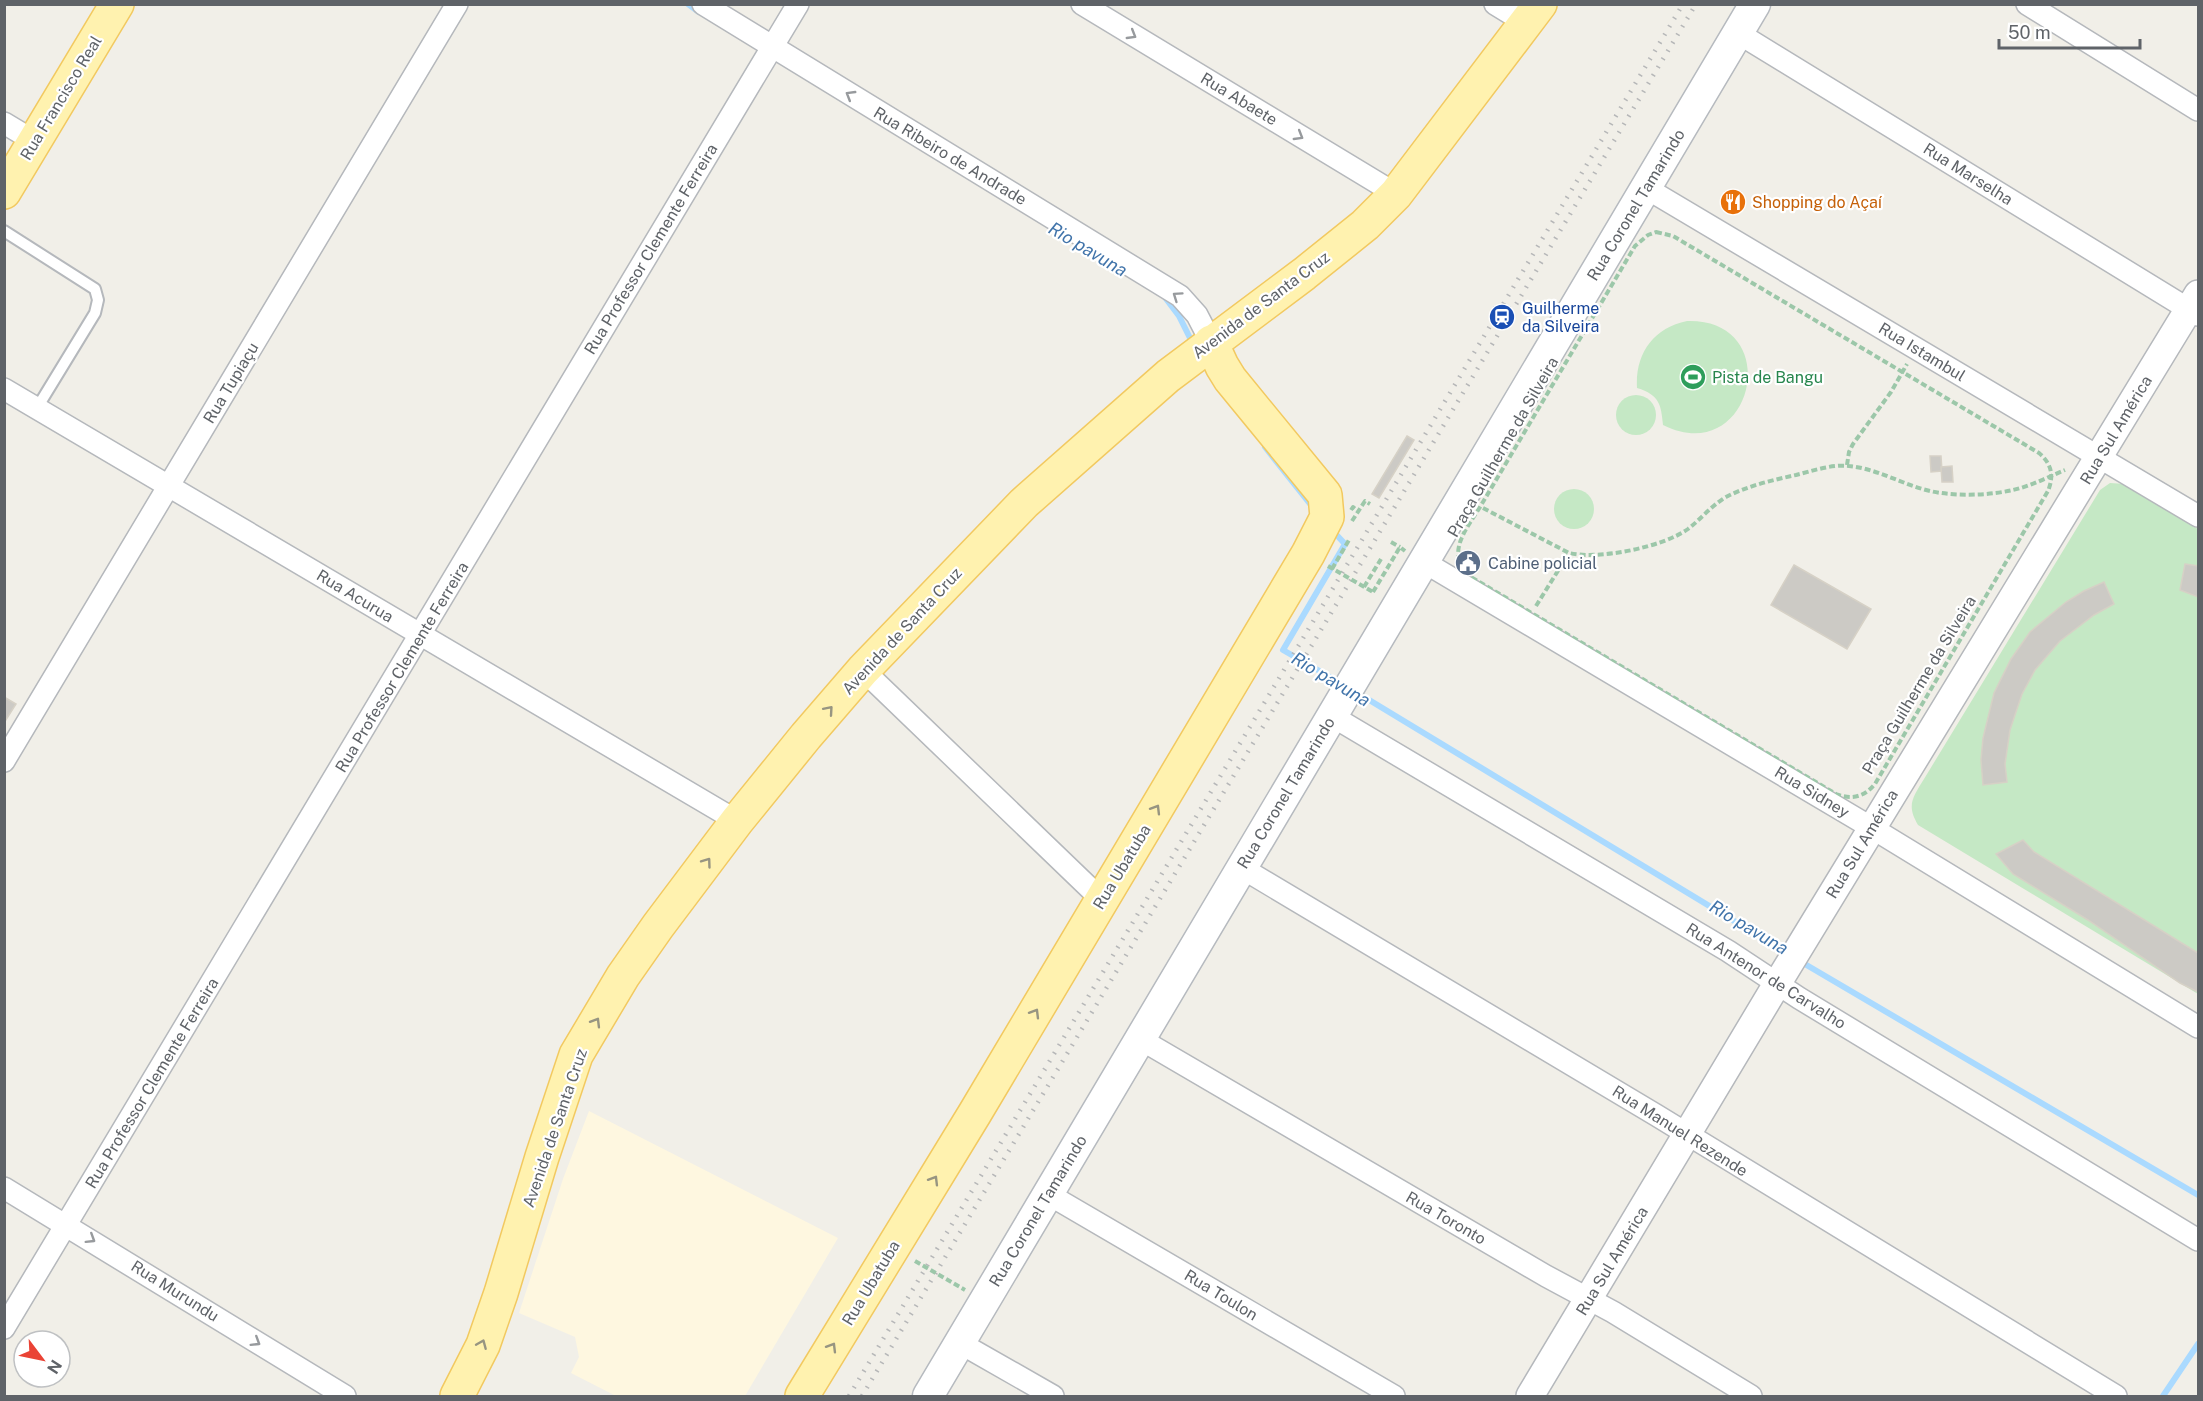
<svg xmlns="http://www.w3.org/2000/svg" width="2203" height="1401" viewBox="0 0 2203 1401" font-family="'Public Sans',sans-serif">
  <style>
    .commercial { fill: #fef7e0 }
    .green { fill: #c5e8c5 }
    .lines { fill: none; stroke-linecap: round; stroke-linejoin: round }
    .stream { stroke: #aadaff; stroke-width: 6 }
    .building { fill: #cccac5; stroke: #d6d1c6; stroke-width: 1.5 }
    .service-casing { stroke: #b5b8bc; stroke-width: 14 }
    .minor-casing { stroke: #b5b8bc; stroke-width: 24 }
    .tertiary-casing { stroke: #b5b8bc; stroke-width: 30 }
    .secondary-casing { stroke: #b6babf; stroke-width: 33 }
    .primary-casing { stroke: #f2c960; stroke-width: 36 }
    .path { stroke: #9cc7a9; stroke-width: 4; stroke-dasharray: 6 3; stroke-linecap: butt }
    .service { stroke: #fff; stroke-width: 10 }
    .minor { stroke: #fff; stroke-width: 21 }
    .tertiary { stroke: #fff; stroke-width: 27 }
    .secondary { stroke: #fff; stroke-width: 30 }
    .primary { stroke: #fff2af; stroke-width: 33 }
    .rail { stroke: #b6b7b8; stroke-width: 4.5; stroke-dasharray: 1.5 8; stroke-linecap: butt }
    .path-bridge { stroke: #9cc7a9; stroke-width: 4; stroke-dasharray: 6 3; stroke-linecap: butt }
    .oneway { stroke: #979a9d }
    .oneway2 { stroke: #979581 }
    .labels { text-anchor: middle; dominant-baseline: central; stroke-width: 4.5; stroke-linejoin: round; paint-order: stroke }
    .street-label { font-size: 16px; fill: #5f6368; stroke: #fff }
    .food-label { font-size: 16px; fill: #c56008; stroke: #fff; text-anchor: start }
    .transit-label { font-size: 16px; fill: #164399; stroke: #fff; text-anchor: start }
    .leisure-label { font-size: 16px; fill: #27864d; stroke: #fff; text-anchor: start }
    .service-label { font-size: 16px; fill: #4e5e75; stroke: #fff; text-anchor: start }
    .water-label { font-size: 18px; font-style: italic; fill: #4174aa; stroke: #fff }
  </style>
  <rect width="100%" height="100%" fill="#f1efe8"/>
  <path class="commercial" d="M 589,1111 L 838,1238 L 745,1396 L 616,1396 L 571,1373 L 579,1357 L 575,1337 L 519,1313 L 563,1179 Z"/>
  <g class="green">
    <path d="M 1687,321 C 1787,318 1753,470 1663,425 C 1661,405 1660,395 1637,388 C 1635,354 1653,328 1687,321 Z"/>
    <circle cx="1636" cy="415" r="20"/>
    <path d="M 2110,483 L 2125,484 L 2198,529 L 2198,994 L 1918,825 C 1906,805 1913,797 1924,779 L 2100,490 Z"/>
    <circle cx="1574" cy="509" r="20"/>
  </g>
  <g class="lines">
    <g class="stream">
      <path d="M 688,4 L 699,12"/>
      <path d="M 1164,296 L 1179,316 L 1194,346"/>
      <path d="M 1265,447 L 1315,510"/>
      <path d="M 1331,529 L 1345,544 L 1283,650 L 1342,684"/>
      <path d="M 1356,692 L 1787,953"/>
      <path d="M 1798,960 L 2198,1195"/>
      <path d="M 2163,1396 L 2198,1344"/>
    </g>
  </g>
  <g class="building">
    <path d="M 1407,436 L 1414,440 L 1379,498 L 1372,494 Z"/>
    <path d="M 1930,456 L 1941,456 L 1942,471 L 1931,472 Z"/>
    <path d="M 1952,466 L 1953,482 L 1942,482 L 1941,467 Z"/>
    <path d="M 2185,564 L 2198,566 L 2198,597 L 2180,590 Z"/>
    <path d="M 1794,565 L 1871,609 L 1847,649 L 1771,605 Z"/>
    <path d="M 2104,582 L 2114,604 L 2094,615 L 2060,641 L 2035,670 L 2022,694 L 2010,730 L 2005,764 L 2007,782 L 1983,785 L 1981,760 L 1983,738 L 1994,693 L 2011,659 L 2030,632 L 2066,602 L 2084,591 Z"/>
    <path d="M 4,697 L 16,704 L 4,723 Z"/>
    <path d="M 2023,840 L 2034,852 L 2198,953 L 2198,992 L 2180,983 L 2088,920 L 2013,874 L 1996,854 Z"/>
  </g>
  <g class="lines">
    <g class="service-casing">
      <path id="service" d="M 4,231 L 95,289 L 98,300 L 95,313 L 37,408"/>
    </g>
    <g class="minor-casing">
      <g id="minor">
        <path d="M 703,4 L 1180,296 L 1197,315 L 1211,342"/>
        <path d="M 1082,4 L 1396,194"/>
        <path d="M 1495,4 L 1526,23"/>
        <path d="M 2027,4 L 2198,110"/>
        <path d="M 1738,33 L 2198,315"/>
        <path d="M 4,123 L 34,141"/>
        <path d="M 1646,188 L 2198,516"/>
        <path d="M 4,389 L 737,821"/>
        <path d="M 1424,562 L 1872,828 L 2198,1027"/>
        <path d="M 863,670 L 1102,900"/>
        <path d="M 1332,716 L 1728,951 L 1799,998 L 2198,1240"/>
        <path d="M 4,761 L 457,4"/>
        <path d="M 1242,868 L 1656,1115 L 2116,1396"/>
        <path d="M 1140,1039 L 1546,1276 L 1613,1312 L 1751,1396"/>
        <path d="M 4,1188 L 345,1396"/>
        <path d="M 1048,1194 L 1394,1396"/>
        <path d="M 4,1328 L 798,4"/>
        <path d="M 960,1343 L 1053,1396"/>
      </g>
    </g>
    <g class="tertiary-casing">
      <path id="tertiary" d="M 1530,1396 L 1777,984 L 2198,294"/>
    </g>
    <g class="secondary-casing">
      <path id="secondary" d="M 928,1396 L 1755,4"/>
    </g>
    <g class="primary-casing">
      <g id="primary">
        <path d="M 4,192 L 117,4"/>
        <path d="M 457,1396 L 483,1345 L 501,1293 L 542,1157 L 576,1055 L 623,976 L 658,926 L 737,821 L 806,736 L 863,670 L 1024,503 L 1168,376 L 1304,274 L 1365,225 L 1396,194 L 1540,4"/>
        <path d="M 802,1396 L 975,1113 L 1308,554 L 1327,517 L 1325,495 L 1230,379 L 1222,366 L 1211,342"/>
      </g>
    </g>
    <g class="path">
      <path d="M 1656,232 L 1673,236 L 2039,453 C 2052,464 2054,476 2048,491 L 1875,784 C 1864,797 1852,800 1836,794 L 1471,577 C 1444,554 1466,530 1480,507 L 1635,246 L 1648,235 Z"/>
      <path d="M 1847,465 L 1849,452 L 1853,444 L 1891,392 L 1907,364"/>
      <path d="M 1483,508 L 1569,553 C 1599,560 1663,547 1688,529 C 1701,519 1711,506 1726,497 C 1747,486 1773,480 1796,475 C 1812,471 1832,464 1849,466 C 1881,469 1909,489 1941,493 C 1964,496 1991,495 2013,490 C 2031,486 2048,477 2065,470"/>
      <path d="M 1351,510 L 1353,507 L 1358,511"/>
      <path d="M 1352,521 L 1365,501 L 1370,504"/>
      <path d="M 1391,542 L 1400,547"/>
      <path d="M 1332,569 L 1349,540"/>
      <path d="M 1364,587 L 1381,559"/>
      <path d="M 1373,592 L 1400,547 L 1405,551"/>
      <path d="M 1536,606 L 1569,553"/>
    </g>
    <use href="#service" class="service"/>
    <use href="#minor" class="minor"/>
    <use href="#tertiary" class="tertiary"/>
    <use href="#secondary" class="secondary"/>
    <use href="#primary" class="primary"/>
    <g class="rail">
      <path d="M 849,1396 L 1683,4"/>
      <path d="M 862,1396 L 1696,4"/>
    </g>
    <g class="path-bridge">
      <path d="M 1328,566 L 1373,592"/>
      <path d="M 915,1261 L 965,1290"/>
    </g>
  </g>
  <defs><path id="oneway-chevron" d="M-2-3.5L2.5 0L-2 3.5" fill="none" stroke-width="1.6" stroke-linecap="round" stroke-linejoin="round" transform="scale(1.5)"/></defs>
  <g class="oneway">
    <use href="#oneway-chevron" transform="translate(1132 35) rotate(31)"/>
    <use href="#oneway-chevron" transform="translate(850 95) rotate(-149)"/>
    <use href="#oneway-chevron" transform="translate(1299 136) rotate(31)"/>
    <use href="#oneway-chevron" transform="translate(1177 296) rotate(-145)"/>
    <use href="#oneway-chevron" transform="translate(91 1239) rotate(32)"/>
    <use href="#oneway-chevron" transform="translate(256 1342) rotate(32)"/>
  </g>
  <g class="oneway2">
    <use href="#oneway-chevron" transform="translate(829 710) rotate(-49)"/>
    <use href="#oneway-chevron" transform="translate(1156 809) rotate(-59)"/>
    <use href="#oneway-chevron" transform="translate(707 862) rotate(-54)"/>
    <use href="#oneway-chevron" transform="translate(1035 1013) rotate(-59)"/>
    <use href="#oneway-chevron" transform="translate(596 1022) rotate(-59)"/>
    <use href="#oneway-chevron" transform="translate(934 1180) rotate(-59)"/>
    <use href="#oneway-chevron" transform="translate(482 1344) rotate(-67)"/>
    <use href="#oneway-chevron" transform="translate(832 1347) rotate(-59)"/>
  </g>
  <defs>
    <g id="restaurant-disc" transform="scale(1.35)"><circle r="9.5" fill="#e8710a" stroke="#fff"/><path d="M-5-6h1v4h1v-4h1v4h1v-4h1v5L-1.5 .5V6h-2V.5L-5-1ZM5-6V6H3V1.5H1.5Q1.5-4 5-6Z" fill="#fff"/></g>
    <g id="station-disc" transform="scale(1.35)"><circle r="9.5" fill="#1a4fb4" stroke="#fff"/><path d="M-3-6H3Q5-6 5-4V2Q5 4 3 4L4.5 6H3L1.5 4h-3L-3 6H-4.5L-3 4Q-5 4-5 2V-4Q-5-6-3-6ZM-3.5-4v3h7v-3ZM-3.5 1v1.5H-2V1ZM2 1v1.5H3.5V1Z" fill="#fff"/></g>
    <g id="stadium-disc" transform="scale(1.35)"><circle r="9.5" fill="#2e9e5b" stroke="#fff"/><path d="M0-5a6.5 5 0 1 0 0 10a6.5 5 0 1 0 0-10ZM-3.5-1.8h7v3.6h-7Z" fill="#fff"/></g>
    <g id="civic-disc" transform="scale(1.35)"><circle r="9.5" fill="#5c6f8a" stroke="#fff"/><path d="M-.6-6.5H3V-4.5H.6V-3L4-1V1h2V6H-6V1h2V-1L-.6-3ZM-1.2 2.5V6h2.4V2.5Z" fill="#fff"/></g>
  </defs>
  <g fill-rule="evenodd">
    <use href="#restaurant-disc" x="1733" y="202"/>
    <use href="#station-disc" x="1502" y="317"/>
    <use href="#stadium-disc" x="1693" y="377"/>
    <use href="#civic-disc" x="1468" y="563"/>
  </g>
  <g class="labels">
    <g class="street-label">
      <text transform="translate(61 98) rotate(-59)">Rua Francisco Real</text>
      <text transform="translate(1239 99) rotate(31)">Rua Abaete</text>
      <text transform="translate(950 156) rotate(31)">Rua Ribeiro de Andrade</text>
      <text transform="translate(1968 174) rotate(32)">Rua Marselha</text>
      <text transform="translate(1636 205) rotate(-59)">Rua Coronel Tamarindo</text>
      <text transform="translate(651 249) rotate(-59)">Rua Professor Clemente Ferreira</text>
      <text transform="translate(1261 305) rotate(-37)">Avenida de Santa Cruz</text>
      <text transform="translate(1922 352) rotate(31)">Rua Istambul</text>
      <text transform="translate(231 383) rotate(-59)">Rua Tupiaçu</text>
      <text transform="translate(2116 430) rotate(-59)">Rua Sul América</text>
      <text transform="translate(1503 447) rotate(-60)">Praça Guilherme da Silveira</text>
      <text transform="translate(355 596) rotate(31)">Rua Acurua</text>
      <text transform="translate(902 631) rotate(-47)">Avenida de Santa Cruz</text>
      <text transform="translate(402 667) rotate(-59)">Rua Professor Clemente Ferreira</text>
      <text transform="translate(1919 685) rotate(-59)">Praça Guilherme da Silveira</text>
      <text transform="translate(1812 792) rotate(31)">Rua Sidney</text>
      <text transform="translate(1286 793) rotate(-59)">Rua Coronel Tamarindo</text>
      <text transform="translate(1862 844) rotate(-59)">Rua Sul América</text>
      <text transform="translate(1122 867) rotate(-59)">Rua Ubatuba</text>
      <text transform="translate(1766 976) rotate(32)">Rua Antenor de Carvalho</text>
      <text transform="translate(152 1083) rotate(-59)">Rua Professor Clemente Ferreira</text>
      <text transform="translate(555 1128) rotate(-71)">Avenida de Santa Cruz</text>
      <text transform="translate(1680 1131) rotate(32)">Rua Manuel Rezende</text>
      <text transform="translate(1038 1211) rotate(-59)">Rua Coronel Tamarindo</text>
      <text transform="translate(1446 1218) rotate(30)">Rua Toronto</text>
      <text transform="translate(1612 1261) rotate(-59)">Rua Sul América</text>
      <text transform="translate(871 1283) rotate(-59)">Rua Ubatuba</text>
      <text transform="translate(175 1291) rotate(32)">Rua Murundu</text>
      <text transform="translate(1221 1295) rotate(31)">Rua Toulon</text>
    </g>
    <g class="food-label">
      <text x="1752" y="202">Shopping do Açaí</text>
    </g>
    <g class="transit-label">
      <text x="1522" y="308">Guilherme<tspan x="1522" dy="18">da Silveira</tspan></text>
    </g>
    <g class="leisure-label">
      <text x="1712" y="377">Pista de Bangu</text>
    </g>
    <g class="service-label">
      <text x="1488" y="563">Cabine policial</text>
    </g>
    <g class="water-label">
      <text transform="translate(1088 249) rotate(31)">Rio pavuna</text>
      <text transform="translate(1331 679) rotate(31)">Rio pavuna</text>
      <text transform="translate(1749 927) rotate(31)">Rio pavuna</text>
    </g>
  </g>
  <rect width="2203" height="1401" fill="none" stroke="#5f6368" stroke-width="12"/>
  <g transform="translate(42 1359) rotate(122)"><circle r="28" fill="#ffffff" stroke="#bfc1c3" stroke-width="1.5"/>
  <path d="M0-4.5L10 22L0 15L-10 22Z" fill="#ea4335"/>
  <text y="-9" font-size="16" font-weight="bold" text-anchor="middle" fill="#5f6368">N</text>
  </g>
  <path d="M1999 39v9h141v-9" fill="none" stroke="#5f6368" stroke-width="3"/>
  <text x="2008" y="39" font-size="18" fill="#5f6368" stroke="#ffffff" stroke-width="4.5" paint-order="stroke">50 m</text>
</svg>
